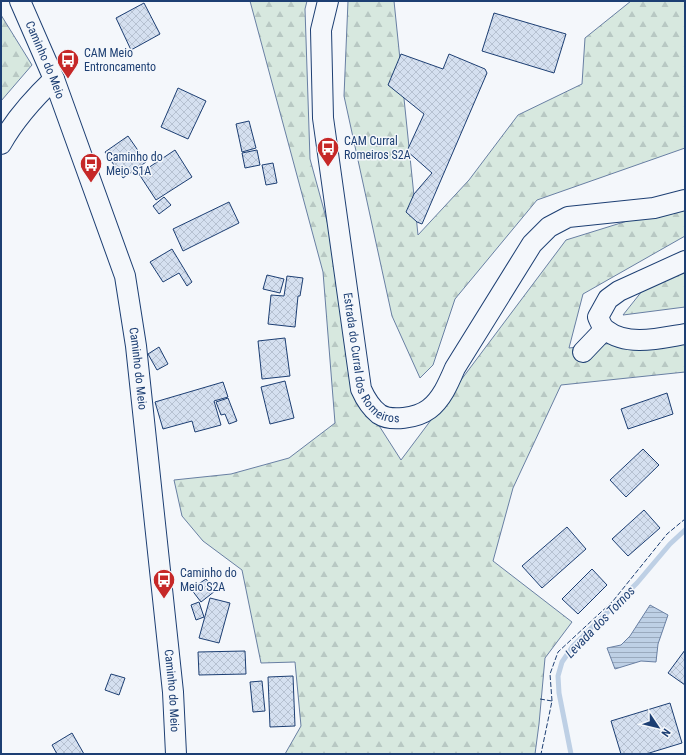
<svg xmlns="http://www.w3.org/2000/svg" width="686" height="755" viewBox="0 0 686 755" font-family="'Roboto Condensed',sans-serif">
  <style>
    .forest { fill: url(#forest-firs); stroke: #687fa3 }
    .water { fill: url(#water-rules); stroke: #687fa3 }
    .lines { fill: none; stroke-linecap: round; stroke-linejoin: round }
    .stream { stroke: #bed0e5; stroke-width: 5 }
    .building { fill: url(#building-cross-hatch); stroke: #1d3f73 }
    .minor-casing { stroke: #1d3f73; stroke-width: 22 }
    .minor { stroke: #f4f7fb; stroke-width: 20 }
    .fence { stroke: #1d3f73; stroke-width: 1; stroke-dasharray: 5 2; stroke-linecap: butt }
    .labels { text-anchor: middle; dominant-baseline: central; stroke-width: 3; stroke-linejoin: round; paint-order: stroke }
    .poi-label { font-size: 12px; fill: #1d3f73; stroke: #f4f7fb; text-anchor: start }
    .street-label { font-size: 12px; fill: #1d3f73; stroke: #f4f7fb }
    .water-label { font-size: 13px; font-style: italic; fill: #1d3f73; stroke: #f4f7fb }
  </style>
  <defs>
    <pattern id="forest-firs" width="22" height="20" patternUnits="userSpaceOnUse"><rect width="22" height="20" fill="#d7e8df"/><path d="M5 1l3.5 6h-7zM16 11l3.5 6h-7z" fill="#b8c8c3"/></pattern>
    <pattern id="water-rules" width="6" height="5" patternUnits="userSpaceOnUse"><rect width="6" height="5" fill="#bed0e5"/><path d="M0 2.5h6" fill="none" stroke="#9aaabe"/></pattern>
    <pattern id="building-cross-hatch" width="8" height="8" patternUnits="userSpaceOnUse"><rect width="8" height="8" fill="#d5e0f0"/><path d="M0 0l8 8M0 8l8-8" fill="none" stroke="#b6c1d1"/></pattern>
  </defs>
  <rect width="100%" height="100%" fill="#f4f7fb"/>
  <g class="forest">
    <path d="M 250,1 L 307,1 L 305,9 L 310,159 L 345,287 L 369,410 L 401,460 L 566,240 L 653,213 L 685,204 L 685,236 L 583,294 L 569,348 L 685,335 L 685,372 L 561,385 L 513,488 L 493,561 L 572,622 L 545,658 L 539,724 L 535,754 L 285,754 L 301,726 L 295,662 L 261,663 L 242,570 L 203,541 L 182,516 L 174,480 L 231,474 L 289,458 L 335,423 L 323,272 Z"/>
    <path d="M 348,1 L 394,1 L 418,235 L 469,180 L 518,115 L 582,84 L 585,38 L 631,1 L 685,1 L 685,148 L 537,200 L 455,299 L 433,365 L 420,378 L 392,316 L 344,96 Z"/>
    <path d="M 1,15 L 32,65 L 1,101 Z"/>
    <path d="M 685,270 L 685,307 L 623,315 L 646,286 Z"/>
  </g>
  <path class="water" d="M 650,605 L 668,615 L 658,644 L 656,662 L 641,661 L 615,669 L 607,648 L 621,645 L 630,636 Z"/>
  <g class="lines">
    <path class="stream" d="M 571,754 L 559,693 L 558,676 L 562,662 L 573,646 L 637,583 L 670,544 L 685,530"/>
  </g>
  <g class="building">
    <path d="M 144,3 L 160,34 L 131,50 L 116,18 Z"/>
    <path d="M 494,13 L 566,34 L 554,73 L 482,51 Z"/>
    <path d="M 401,54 L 443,69 L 449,54 L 485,69 L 487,73 L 422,224 L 417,222 L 406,212 L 414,194 L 432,173 L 407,151 L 424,114 L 388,85 Z"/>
    <path d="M 178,88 L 206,101 L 188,139 L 161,127 Z"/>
    <path d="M 249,121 L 256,148 L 242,152 L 236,124 Z"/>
    <path d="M 128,136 L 146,162 L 123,178 L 105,152 Z"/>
    <path d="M 175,150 L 192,177 L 156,200 L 139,174 Z"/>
    <path d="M 257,150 L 260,165 L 245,168 L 242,153 Z"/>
    <path d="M 273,163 L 277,183 L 266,185 L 262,165 Z"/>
    <path d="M 164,197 L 171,205 L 159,214 L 153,206 Z"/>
    <path d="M 229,202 L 239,223 L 183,251 L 173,229 Z"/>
    <path d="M 172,249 L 192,282 L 187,286 L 179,273 L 163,282 L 150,262 Z"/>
    <path d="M 267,275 L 284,279 L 280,293 L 263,289 Z"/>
    <path d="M 287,276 L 303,278 L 300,296 L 298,296 L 295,327 L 268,324 L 271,295 L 284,296 Z"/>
    <path d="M 285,338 L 290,376 L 262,379 L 258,341 Z"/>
    <path d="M 159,347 L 168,364 L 157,370 L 148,354 Z"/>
    <path d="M 285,381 L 294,418 L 270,424 L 261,387 Z"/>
    <path d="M 223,382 L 228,397 L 214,401 L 221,425 L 195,432 L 192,421 L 163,429 L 155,402 Z"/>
    <path d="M 667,393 L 673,414 L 628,429 L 621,409 Z"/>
    <path d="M 228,398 L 237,421 L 229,424 L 225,414 L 221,415 L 216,402 Z"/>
    <path d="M 643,449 L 659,465 L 626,497 L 610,480 Z"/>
    <path d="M 644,510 L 660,528 L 628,556 L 612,539 Z"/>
    <path d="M 567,527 L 586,549 L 542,588 L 522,566 Z"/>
    <path d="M 592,569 L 607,585 L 578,614 L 562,599 Z"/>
    <path d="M 206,579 L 215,591 L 201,602 L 191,589 Z"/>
    <path d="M 210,598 L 230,603 L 219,643 L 199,638 Z"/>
    <path d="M 199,602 L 204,617 L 196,620 L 191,605 Z"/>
    <path d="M 685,650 L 685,685 L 668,673 Z"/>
    <path d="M 245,651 L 246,674 L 199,675 L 198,652 Z"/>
    <path d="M 111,674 L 125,678 L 119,695 L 105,690 Z"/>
    <path d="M 293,676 L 295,726 L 270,727 L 268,677 Z"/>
    <path d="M 262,681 L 265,711 L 253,712 L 250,682 Z"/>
    <path d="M 670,703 L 682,743 L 646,754 L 621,754 L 611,721 Z"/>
    <path d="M 72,733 L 84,754 L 57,754 L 52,745 Z"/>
  </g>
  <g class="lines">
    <g class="minor-casing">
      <g id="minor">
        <path id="s1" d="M 20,1 L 54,79 L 125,276 L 136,346 L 173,692 L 176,754"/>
        <path id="s2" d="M 328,1 L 321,30 L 323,118 L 361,389 C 365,398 370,407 379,414 C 391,422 417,418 429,409 C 442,399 449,382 455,368 L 532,244 L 549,227 L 568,217 L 654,208 L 685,200"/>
        <path d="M 1,144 C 15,119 33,99 54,79"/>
        <path d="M 685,261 L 619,291 L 608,299 L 598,317 C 600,321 602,328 606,330 C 627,347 661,338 685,334"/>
        <path d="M 583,352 L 604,330"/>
      </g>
    </g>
    <use href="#minor" class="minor"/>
    <g class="fence">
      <path d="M 540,699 L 552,701 L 541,754"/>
      <path d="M 552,701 L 550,674 L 558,652 L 613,601 L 667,534 L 685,519"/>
    </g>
  </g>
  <defs>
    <g id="bus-pin" transform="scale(1.15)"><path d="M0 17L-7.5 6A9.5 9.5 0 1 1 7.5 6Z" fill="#c62828" stroke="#f4f7fb"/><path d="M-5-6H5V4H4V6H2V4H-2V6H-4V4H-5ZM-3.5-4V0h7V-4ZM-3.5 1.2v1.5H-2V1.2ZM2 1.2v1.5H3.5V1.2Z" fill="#fff"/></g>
  </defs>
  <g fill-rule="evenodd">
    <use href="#bus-pin" x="68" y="60"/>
    <use href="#bus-pin" x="328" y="148"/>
    <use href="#bus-pin" x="91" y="164"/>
    <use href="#bus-pin" x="164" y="580"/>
  </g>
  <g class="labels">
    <g class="poi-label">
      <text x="84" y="53">CAM Meio<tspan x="84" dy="14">Entroncamento</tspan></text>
      <text x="344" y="141">CAM Curral<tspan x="344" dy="14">Romeiros S2A</tspan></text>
      <text x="106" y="157">Caminho do<tspan x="106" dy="14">Meio S1A</tspan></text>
      <text x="180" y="573">Caminho do<tspan x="180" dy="14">Meio S2A</tspan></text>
    </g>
    <g class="street-label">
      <text stroke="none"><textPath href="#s1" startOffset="64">Caminho do Meio</textPath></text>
      <text stroke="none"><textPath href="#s2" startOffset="369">Estrada do Curral dos Romeiros</textPath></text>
      <text stroke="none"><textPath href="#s1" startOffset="388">Caminho do Meio</textPath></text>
      <text stroke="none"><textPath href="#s1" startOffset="712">Caminho do Meio</textPath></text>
    </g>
    <g class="water-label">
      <text transform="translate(600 622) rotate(-46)">Levada dos Tornos</text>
    </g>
  </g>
  <rect width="686" height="755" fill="none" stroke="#1d3f73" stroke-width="4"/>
  <g transform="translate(658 727) rotate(125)" stroke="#f4f7fb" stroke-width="3" paint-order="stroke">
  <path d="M0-3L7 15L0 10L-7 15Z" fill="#1d3f73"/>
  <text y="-6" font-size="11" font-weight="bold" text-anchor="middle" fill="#1d3f73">N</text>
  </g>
</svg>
